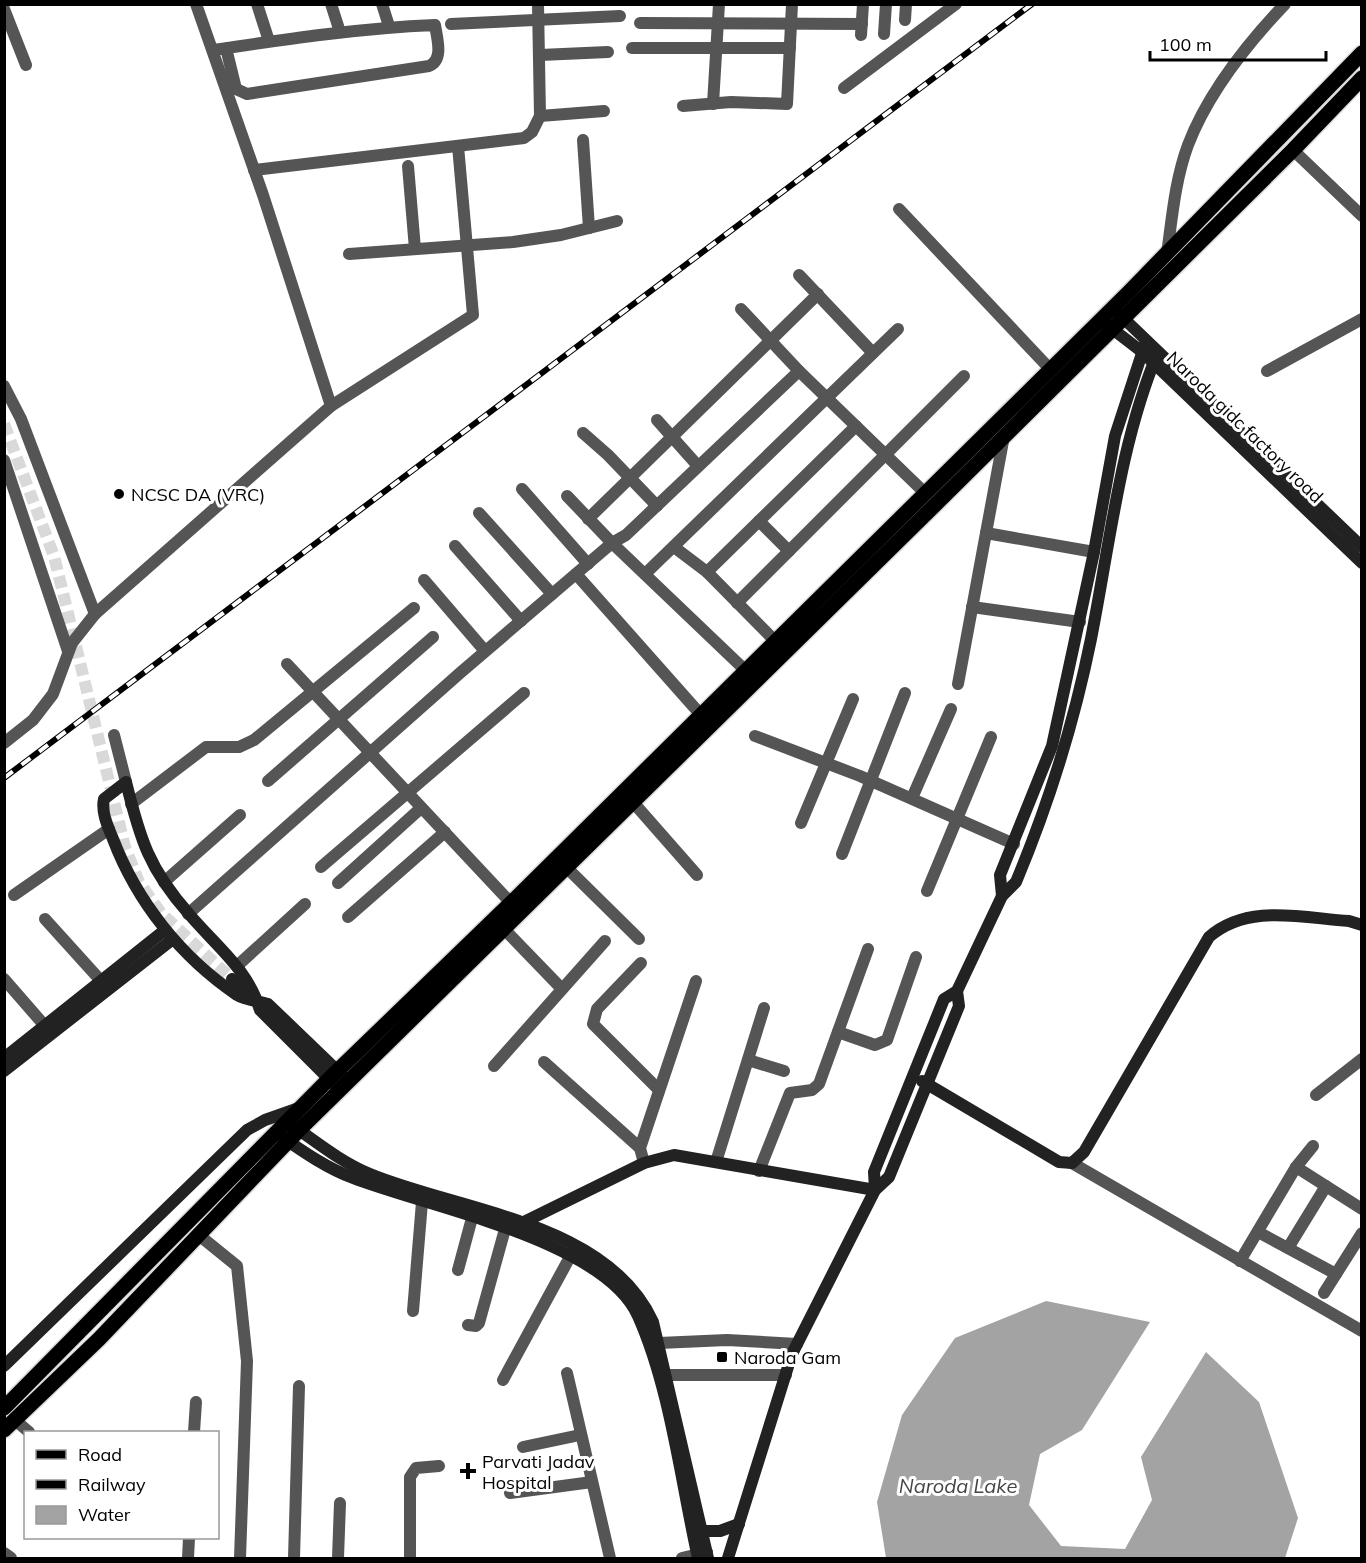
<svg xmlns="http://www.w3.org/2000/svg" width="1366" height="1563" viewBox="0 0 1366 1563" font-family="Mulish,sans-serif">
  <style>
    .water { fill: #a3a3a3 }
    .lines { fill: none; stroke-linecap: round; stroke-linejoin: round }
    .secondary-tunnel { stroke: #d9d9d9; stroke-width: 12; stroke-dasharray: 12 6; stroke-linecap: butt }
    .primary-casing { stroke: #dbdbdb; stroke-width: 18 }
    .street { stroke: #555; stroke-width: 12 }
    .secondary { stroke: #222; stroke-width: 12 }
    .primary { stroke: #000; stroke-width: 15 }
    .rail-casing { stroke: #000; stroke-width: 6 }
    .rail { stroke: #fff; stroke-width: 4; stroke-dasharray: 11; stroke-linecap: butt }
    .poi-dot { fill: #000; stroke: #fff; stroke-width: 2 }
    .labels { text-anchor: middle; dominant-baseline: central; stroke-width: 6; stroke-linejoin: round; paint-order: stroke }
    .street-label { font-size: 18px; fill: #000; stroke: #fff }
    .poi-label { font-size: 18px; fill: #000; stroke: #fff; text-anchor: start }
    .water-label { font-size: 20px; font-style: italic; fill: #444; stroke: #fff }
  </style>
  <rect width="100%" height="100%" fill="#fff"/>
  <path class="water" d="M 1046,1301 L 1150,1322 L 1082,1430 L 1040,1454 L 1029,1505 L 1061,1546 L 1125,1549 L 1152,1500 L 1141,1457 L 1206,1352 L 1259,1402 L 1298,1518 L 1285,1558 L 886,1558 L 877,1502 L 902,1415 L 955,1338 Z"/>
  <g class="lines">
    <path class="secondary-tunnel" d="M 4,424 L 54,556 L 125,847 L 139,882 L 161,913 L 232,979"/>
    <g class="primary-casing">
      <g id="primary">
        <path d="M 4,1408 L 329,1079 L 511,903 L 1129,292 L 1362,53"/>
        <path d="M 4,1430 L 99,1339 L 299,1130 L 936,504 L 1293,150 L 1362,78"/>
      </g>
    </g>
    <g class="street">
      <path d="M 257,4 L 269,41"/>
      <path d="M 331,4 L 340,32"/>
      <path d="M 382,4 L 389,26"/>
      <path d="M 4,9 L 26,65"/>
      <path d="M 905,20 L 906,4"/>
      <path d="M 640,23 L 862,24"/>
      <path d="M 451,24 L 620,16"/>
      <path d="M 884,34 L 886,4"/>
      <path d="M 861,35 L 863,4"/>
      <path d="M 632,48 L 790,48"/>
      <path d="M 213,50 C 287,39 361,28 435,25 C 437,38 444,60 429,66 L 247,94 L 236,89 L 226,48"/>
      <path d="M 540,55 L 608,52"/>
      <path d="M 844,88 L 956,4"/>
      <path d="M 713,104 L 719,4"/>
      <path d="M 683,106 L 731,102 L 787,104 L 792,4"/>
      <path d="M 540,116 L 604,111"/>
      <path d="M 583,140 L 589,228"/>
      <path d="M 1293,150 L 1362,216"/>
      <path d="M 408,166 L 415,249"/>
      <path d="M 254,170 L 524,138 L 532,132 L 540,116 L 538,4"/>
      <path d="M 899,209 L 1050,369"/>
      <path d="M 349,254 L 513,242 L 561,235 L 617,221"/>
      <path d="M 1167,254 C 1172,218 1175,180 1188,145 C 1208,93 1246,45 1285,4"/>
      <path d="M 799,275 L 873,353"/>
      <path d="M 741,309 L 799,371"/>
      <path d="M 1267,371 L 1362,319"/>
      <path d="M 4,386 L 21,419 L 95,614"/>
      <path d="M 331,406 L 473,315 L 458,146"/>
      <path d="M 657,420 L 698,466"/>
      <path d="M 583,433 L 608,455 L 657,506"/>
      <path d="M 4,460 L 68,651"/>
      <path d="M 522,489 L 588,564"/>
      <path d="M 567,496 L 612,543 L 626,535 L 799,371 L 924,492"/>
      <path d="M 479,513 L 552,594"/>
      <path d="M 588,519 L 818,294"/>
      <path d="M 759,521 L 789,551"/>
      <path d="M 986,533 L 1094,552"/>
      <path d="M 455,546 L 521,621"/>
      <path d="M 674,547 L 707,572 L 776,642"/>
      <path d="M 707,572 L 856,426"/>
      <path d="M 576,574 L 701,715"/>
      <path d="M 645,574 L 898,329"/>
      <path d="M 424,580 L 485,651"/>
      <path d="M 737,603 L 964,376"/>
      <path d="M 972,607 L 1080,622"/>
      <path d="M 287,664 L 511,903"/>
      <path d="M 958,684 L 1004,436"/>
      <path d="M 114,735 L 126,782"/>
      <path d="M 755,736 L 860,776 L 1014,844"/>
      <path d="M 4,743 L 33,720 L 53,694 L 72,643 L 95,614 L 331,406 L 263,195 L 196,4"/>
      <path d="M 268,781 L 433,637"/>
      <path d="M 912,798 L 951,709"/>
      <path d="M 632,801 L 697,875"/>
      <path d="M 131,804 L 206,747 L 239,747 L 254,740 L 414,608"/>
      <path d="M 801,823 L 853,699"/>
      <path d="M 842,854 L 905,693"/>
      <path d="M 565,866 L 639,939"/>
      <path d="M 321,867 L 524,693"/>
      <path d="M 164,882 L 240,815"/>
      <path d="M 338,883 L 421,808"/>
      <path d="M 927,891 L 991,737"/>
      <path d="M 14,895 L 109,829"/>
      <path d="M 188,914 L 460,673 L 612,543 L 745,670"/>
      <path d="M 348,917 L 445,832"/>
      <path d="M 45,919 L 102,982"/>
      <path d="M 503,928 L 562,989"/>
      <path d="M 641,963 L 597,1009 L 593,1024 L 659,1090"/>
      <path d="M 237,966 L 305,904"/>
      <path d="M 4,979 L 45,1026"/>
      <path d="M 838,1032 L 875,1045 L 887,1040 L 916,957"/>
      <path d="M 748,1060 L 784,1071"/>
      <path d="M 544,1062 L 640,1148"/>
      <path d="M 494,1066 L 605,941"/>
      <path d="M 1316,1095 L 1362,1059"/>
      <path d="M 716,1162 L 764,1008"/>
      <path d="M 644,1163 L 640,1148 L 696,981"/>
      <path d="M 1072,1163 L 1362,1331"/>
      <path d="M 1296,1167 L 1362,1209"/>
      <path d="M 759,1171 L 790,1093 L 812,1090 L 819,1084 L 868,949"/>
      <path d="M 1258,1232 L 1336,1274"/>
      <path d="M 200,1236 L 237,1266 L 247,1361 L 240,1558"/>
      <path d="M 1288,1248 L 1326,1186"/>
      <path d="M 1240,1261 L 1296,1167 L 1313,1146"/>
      <path d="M 458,1270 L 472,1218"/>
      <path d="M 1324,1293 L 1362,1233"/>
      <path d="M 413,1311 L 422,1202"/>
      <path d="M 468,1325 L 476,1326 L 479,1323 L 505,1229"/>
      <path d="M 659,1343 L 727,1340 L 797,1344"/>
      <path d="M 567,1373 L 610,1558"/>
      <path d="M 667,1375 L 786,1375"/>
      <path d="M 503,1380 L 571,1255"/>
      <path d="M 15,1420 L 29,1432"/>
      <path d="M 194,1432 L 196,1402"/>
      <path d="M 523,1447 L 580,1435"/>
      <path d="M 510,1493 L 592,1482"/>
      <path d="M 4,1553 L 11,1558"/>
      <path d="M 188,1558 L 189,1538"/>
      <path d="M 294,1558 L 299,1386"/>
      <path d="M 338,1558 L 340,1503"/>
      <path d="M 410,1558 L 410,1477 L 416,1468 L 439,1466"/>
      <path d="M 682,1558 L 707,1552"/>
    </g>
    <g class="secondary">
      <path d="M 1118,313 L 1362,547"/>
      <path d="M 1106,324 L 1141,351 L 1362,563"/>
      <path d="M 1002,896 L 1000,875 L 1052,746 L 1094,552 L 1115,436 L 1146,341"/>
      <path d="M 232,979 L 256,999"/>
      <path d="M 4,1058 L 165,930"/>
      <path d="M 4,1071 L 173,939"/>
      <path d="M 922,1081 L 1059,1162 L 1072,1163 L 1084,1152 L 1209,937 C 1248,903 1302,918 1349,921 L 1362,925"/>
      <path d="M 335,1085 L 260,1010 C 248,969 216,946 189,914 C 149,869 140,839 126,782 L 104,799 C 101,812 108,827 113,839 C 137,902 181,957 237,995 C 245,1000 258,1001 268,1004 L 343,1076"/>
      <path d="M 292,1125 C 318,1143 341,1162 370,1174 C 460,1211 608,1222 653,1322 L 708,1558"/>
      <path d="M 282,1137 C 305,1153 327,1168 353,1178 C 427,1207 604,1240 638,1316 C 670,1387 681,1482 698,1558"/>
      <path d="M 875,1190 L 874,1172 L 944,999 L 957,991 L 1002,896 L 1016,882 C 1049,803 1074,723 1091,639 C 1110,543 1120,443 1158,352"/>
      <path d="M 520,1227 L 522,1223 L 644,1163 L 674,1155 L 875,1190"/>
      <path d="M 4,1366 L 247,1130 L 265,1120 L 299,1108"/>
      <path d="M 702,1531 L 720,1531 L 739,1524"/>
      <path d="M 728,1558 L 792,1354 L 875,1190 L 889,1177 L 959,1006 L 957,991"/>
    </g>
    <use href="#primary" class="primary"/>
    <g class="rail-casing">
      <path id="rail" d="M 4,778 L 1032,4"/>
    </g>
    <use href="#rail" class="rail"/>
  </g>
  <g class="poi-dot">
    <circle cx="119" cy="494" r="6"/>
    <rect x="716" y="1351" width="12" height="12" rx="3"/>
    <path d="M465 1462h6v6h6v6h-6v6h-6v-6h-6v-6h6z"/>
  </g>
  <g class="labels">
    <g class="street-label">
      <text transform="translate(1245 427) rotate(44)">Naroda gidc factory road</text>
    </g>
    <g class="poi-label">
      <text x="131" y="494">NCSC DA (VRC)</text>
      <text x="734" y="1357">Naroda Gam</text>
      <text x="482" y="1461">Parvati Jadav<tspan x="482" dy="21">Hospital</tspan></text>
    </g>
    <g class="water-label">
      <text x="958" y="1485">Naroda Lake</text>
    </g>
  </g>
  <rect width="1366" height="1563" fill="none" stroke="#000000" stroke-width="12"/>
  <rect x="24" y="1431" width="195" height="108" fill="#ffffff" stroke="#999999" stroke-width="1.5"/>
  <rect x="36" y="1450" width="30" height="9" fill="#000000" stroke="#999999" stroke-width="1.5"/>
  <text x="78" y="1461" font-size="18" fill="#000000">Road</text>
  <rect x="36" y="1480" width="30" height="9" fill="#000000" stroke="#999999" stroke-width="1.5"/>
  <text x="78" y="1491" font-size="18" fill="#000000">Railway</text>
  <rect x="36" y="1506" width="30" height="18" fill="#a3a3a3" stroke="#999999" stroke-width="1.5"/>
  <text x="78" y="1521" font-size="18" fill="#000000">Water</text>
  <path d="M1150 51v9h176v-9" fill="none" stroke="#000000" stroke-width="3"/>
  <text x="1159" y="51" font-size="18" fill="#000000" stroke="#ffffff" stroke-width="4.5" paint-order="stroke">100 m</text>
</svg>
